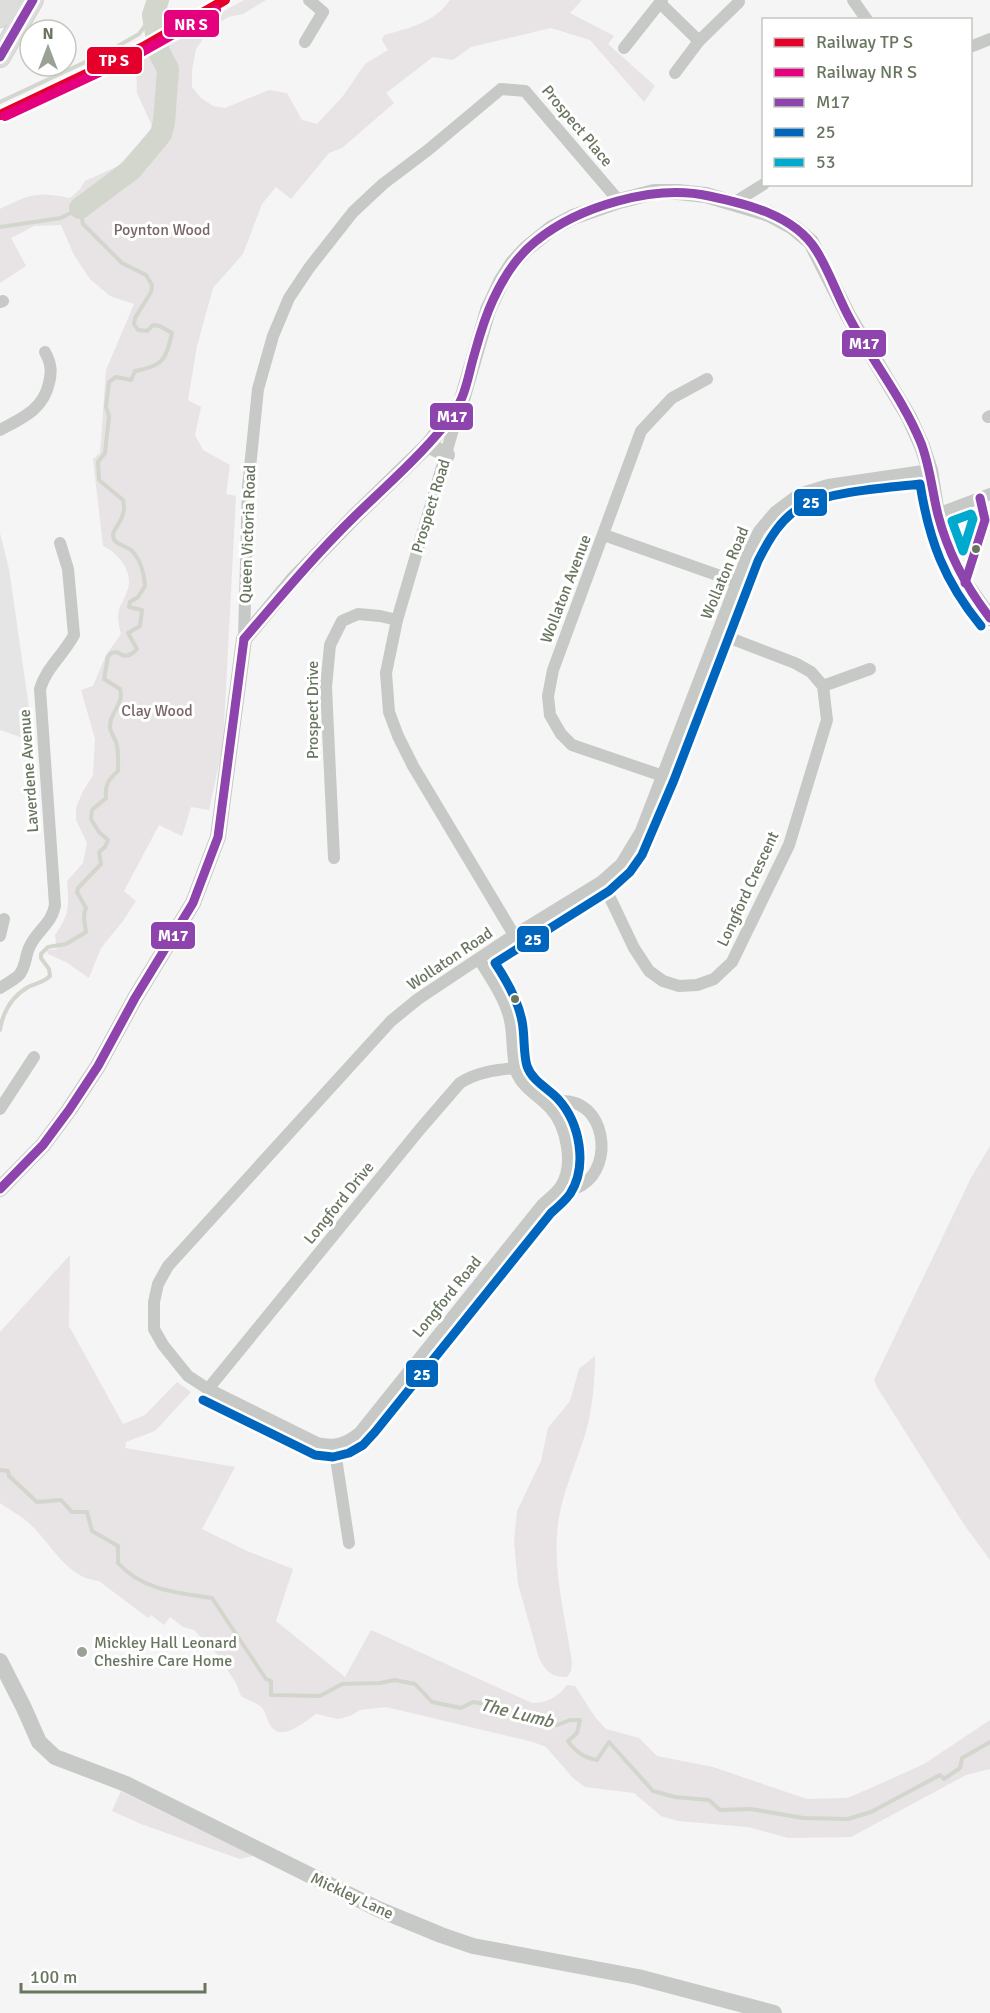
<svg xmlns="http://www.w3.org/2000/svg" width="990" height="2013" viewBox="0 0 990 2013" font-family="Signika,sans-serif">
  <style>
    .built { fill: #e4e5e4 }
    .green { fill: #e8e3e4 }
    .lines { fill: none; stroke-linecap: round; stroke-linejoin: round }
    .stream { stroke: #d2d6cd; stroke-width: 4 }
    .river { stroke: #d2d6cd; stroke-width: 22 }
    .primary-casing { stroke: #d0d1d0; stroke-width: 22 }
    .minor { stroke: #c7c9c6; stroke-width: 12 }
    .tertiary { stroke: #c7c9c6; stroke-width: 16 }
    .primary { stroke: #dddedc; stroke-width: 20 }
    .bus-1-casing { stroke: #fff; stroke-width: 14 }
    .bus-2-casing { stroke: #fff; stroke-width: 14 }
    .bus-3-casing { stroke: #fff; stroke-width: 14 }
    .bus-1 { stroke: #8e44ad; stroke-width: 9 }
    .bus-2 { stroke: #0065bd; stroke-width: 9 }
    .bus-3 { stroke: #00a9ce; stroke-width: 9 }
    .rail-1-casing { stroke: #fff; stroke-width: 15 }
    .rail-2-casing { stroke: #fff; stroke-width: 15 }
    .rail-1 { stroke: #e4002b; stroke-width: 10 }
    .rail-2 { stroke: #e5007d; stroke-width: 10 }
    .bus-dot { fill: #687660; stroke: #fff; stroke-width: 2 }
    .poi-dot { fill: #99a294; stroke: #fff; stroke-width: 2 }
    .labels { text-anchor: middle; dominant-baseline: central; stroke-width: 6; stroke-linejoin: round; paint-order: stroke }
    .street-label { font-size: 16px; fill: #687660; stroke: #fff }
    .park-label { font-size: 16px; fill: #796768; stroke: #fff }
    .poi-label { font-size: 16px; fill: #687660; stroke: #fff; text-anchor: start }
    .water-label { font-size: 18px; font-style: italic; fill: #6c7660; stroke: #fff }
    .line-badge { stroke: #fff; stroke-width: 2 }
    .badge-label { font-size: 16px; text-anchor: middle; font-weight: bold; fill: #fff }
  </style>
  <rect width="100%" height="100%" fill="#f5f5f5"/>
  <path class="built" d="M 0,533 L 9,569 L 34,742 L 0,730 Z"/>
  <g class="green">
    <path d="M 244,0 L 266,0 L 243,14 L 228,17 L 211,28 L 196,49 L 192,70 L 192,87 L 201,98 L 213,106 L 225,108 L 269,90 L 287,93 L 302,120 L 317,124 L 343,96 L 365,64 L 388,50 L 382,40 L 384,35 C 409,28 434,23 450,0 L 582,0 L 570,13 L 614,36 L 608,44 L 655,86 L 644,102 L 590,40 L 551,28 L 471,47 L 453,60 L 433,57 L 386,93 L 394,103 L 342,148 L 329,153 L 291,199 L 276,187 L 262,204 L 243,254 L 213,288 L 197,346 L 188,400 L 201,407 L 195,435 L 203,450 L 230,465 L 226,494 L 236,496 L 223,745 L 209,810 L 191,807 L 182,836 L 159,825 L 124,891 L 136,901 L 123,921 L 101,948 L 89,978 L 66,962 L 48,954 L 47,950 L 57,949 L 55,935 C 70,914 69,905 67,881 L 83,863 L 87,843 L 76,820 L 76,808 L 83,791 L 93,775 L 95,739 L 81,690 L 93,686 L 106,655 L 121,634 C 119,627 117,617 119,610 C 122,601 128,593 129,583 C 130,567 116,552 103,546 L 93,459 L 100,453 L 106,370 L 134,304 L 110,296 L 90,279 L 74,255 L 61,225 L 34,226 L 11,238 L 26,266 L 0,283 L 0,209 C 31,194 36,192 70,198 L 80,189 L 85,181 L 118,166 L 153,128 L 137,93 L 136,60 Z"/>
    <path d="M 990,1146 L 990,1560 L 963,1523 L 877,1387 L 874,1380 L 971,1178 Z"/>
    <path d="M 70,1255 L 69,1326 L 123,1424 L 145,1415 L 177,1382 L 191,1392 L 155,1431 L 126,1442 L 125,1448 L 235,1467 L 202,1529 L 247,1551 L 293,1569 L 276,1621 L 345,1677 L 371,1630 L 532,1703 C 547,1703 558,1697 567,1685 L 575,1686 L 595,1717 L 606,1729 L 639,1738 L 657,1756 L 713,1767 L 807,1799 L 847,1798 L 864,1791 L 924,1764 L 990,1720 L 990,1769 L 966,1775 L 851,1837 L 788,1838 L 748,1827 L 678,1821 L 661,1816 L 634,1793 L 585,1787 L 573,1778 L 546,1747 L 533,1742 L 386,1707 L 360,1710 L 350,1716 L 338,1719 L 316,1714 C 304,1722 281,1743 270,1725 C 267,1720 266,1712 262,1708 C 258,1703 247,1700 241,1696 L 236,1683 L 217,1654 L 194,1630 L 183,1627 L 170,1617 L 164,1625 L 151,1615 L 148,1618 L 99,1581 C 67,1578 53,1546 31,1525 C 23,1517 10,1510 0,1503 L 0,1332 Z"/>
    <path d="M 595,1356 C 595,1378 593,1399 589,1420 C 580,1458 559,1495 557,1535 C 554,1575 566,1622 572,1662 L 571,1671 L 567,1677 C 552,1677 546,1672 539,1658 L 518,1584 L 514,1542 L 517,1511 L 541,1461 L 548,1428 L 570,1401 L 579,1369 Z"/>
    <path d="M 121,1791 L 253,1856 L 240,1859 L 141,1824 L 112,1811 Z"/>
  </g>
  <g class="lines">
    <g class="stream">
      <path d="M 0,102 L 111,50 L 139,34 L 153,15"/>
      <path d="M 0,227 L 61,218 L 80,208"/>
      <path d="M 0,1030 C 3,1011 11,997 28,987 C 36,983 43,983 50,976 L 49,969 L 41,958 L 41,954 L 48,947 L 66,944 L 86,932 C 85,924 82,916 86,908 L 77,892 L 78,888 L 101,864 L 99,852 L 105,847 L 108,840 L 99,832 L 91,819 L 92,810 L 106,798 C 105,784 108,780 118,771 C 118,762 119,751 116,742 C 114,736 109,731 110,725 C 111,711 124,704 120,689 L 104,679 L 108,657 L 111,653 L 117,652 C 124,658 131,656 137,649 L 128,633 L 140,626 L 142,610 L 129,607 L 130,602 L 138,597 L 145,586 C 144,574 141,559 131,550 C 125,545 114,545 113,536 C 112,528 128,519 123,500 L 99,480 L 98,462 L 105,453 L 109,416 L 106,407 L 109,382 L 116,377 L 131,380 L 135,371 C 163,366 166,360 172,333 L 160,326 L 153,325 L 147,331 L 138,330 L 134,324 L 135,318 L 151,292 L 152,285 L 146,275 L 122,263 L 83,224 L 80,208"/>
      <path d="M 0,1470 L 8,1471 L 9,1476 L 37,1502 L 61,1500 L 72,1512 L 87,1512 L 92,1531 L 118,1546 L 118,1563 C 142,1590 177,1593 212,1598 L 266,1679 L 271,1681 L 271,1695 L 320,1696 L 342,1684 L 380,1683 L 395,1680 L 415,1684 L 432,1702 L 461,1708 L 473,1702 L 486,1704 L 511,1713 L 557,1725 L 570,1720 L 580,1720 L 577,1733 L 568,1741 C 577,1753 583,1757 597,1760 L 609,1742 L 653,1791 L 675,1797 L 709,1800 L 720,1810 L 751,1809 L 803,1818 L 848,1819 L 871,1812 L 940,1775 L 944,1779 L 960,1768 L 962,1758 L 990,1742"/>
    </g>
    <path class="river" d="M 80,208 L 131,170 L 161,134 L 164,122 L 168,69 L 159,52 L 153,15 L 158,0"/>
    <g class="primary-casing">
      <g id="primary">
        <path d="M 0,17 L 10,0"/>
        <path d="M 0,57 L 33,0"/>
      </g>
    </g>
    <g class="minor">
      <path d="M 853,0 L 867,20"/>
      <path d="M 660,3 L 699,41"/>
      <path d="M 305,42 L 323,12 L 309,0"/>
      <path d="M 970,47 L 990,39"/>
      <path d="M 624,48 L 662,0"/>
      <path d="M 675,73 L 699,41 L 739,2"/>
      <path d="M 735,202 L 764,184"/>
      <path d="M 0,302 L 3,301"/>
      <path d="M 459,409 L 397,620 L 386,673 L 389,712 L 398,736 L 413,766 L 514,935"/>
      <path d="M 988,417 L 990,416"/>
      <path d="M 0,430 C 22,418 43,410 49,383 C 52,371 51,363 45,352"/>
      <path d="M 937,514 L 990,494"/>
      <path d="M 604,535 L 737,582"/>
      <path d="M 244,639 L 248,487 L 258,389 L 273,336 L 289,298 L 309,268 L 353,212 L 383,184 L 428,150 L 501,89 L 525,91 L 619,201"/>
      <path d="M 823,686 L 870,669"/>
      <path d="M 663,776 L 572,745 L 561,734 L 550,715 L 548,696 L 553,670 L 641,431 L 672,398 L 707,379"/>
      <path d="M 334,858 L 326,687 L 330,645 L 342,621 L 358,614 L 380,616 L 397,620"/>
      <path d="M 602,881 L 634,948 L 649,971 L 663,981 L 679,986 L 697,985 L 714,979 L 732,962 L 789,845 L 827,720 L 823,686 L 811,672 L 795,663 L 717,633"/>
      <path d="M 0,936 L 4,919"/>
      <path d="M 479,959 C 490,977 503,995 509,1016 C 514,1033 511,1053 516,1071 C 523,1089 537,1094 550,1108 C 566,1125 575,1164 561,1186 C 557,1193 548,1199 542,1205 L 360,1432 C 346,1444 335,1447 317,1443 L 208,1389 L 188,1376 L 163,1345 L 154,1329 L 154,1302 L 158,1284 L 168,1266 L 391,1021 L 418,999 L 514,935 L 602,881 L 621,864 L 641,831 L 747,556 L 759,531 L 775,512 L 799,494 L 828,485 L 930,470"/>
      <path d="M 0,988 C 6,984 14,980 19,975 C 26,967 25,957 29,948 C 36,931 52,924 55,905 L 40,689 C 46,668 64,654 74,635 L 68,569 L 60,543"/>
      <path d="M 547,1105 C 552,1104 557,1101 561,1101 C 605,1099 615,1165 582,1185 C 574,1190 563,1191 555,1194"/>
      <path d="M 0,1109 L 34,1057"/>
      <path d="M 208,1389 L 421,1128 L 460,1083 C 477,1072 496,1070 515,1068"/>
      <path d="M 334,1445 L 349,1543"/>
    </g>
    <g class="tertiary">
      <path d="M 428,445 L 447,455"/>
      <path d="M 0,1189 L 43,1145 L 69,1110 L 98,1066 L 135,998 L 193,903 L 218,837 L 244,639 L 293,580 L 354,517 L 428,445 L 461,403 L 488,310 L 502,280 L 513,263 L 527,248 L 552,228 L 573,217 L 619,201 L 654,192 L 678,192 L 706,195 L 769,214 L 793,227 L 811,242 L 849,317 L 909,417 L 922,446 L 930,470 L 937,514 L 947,549 L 965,583 L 990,618"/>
      <path d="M 0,1661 L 24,1708 L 39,1742 L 55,1757 L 126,1784 L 378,1909 L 441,1935 L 473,1946 L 638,1977 L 774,2013"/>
    </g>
    <use href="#primary" class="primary"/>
    <g class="bus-1-casing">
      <g id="bus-1">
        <path d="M 0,57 L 33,0"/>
        <path d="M 965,583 L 985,520 L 980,498"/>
        <path d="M 244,639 C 280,597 315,555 355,516 C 386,486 418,458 445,425 C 467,398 466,382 475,352 C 480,334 485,317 493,300 C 503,278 517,256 536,241 C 579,206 655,184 709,196 C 747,204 794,215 816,250 C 830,272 838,298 851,321 C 873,362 903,399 921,443 C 930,466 932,491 938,515 C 948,553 966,587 990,618"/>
        <path d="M 0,1189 L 43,1145 L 69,1110 L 98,1066 L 135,998 L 193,903 L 218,837 L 244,639"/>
      </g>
    </g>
    <g class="bus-2-casing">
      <path id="bus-2" d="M 203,1400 L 315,1455 L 333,1457 L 349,1453 L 363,1445 L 375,1432 L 551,1213 C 558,1207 565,1201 570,1194 C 588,1166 580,1123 558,1099 C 549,1089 532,1081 527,1066 C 523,1052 525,1036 522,1021 C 518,1000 507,981 495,963 L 609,891 L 630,872 L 642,855 L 674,780 L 758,561 C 769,539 782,516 805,505 C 833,491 888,488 920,484 C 929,540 944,581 981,626"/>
    </g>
    <g class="bus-3-casing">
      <path id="bus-3" d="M 971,514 L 973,519 L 963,551 L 952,521 Z"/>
    </g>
    <use href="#bus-1" class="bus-1"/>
    <use href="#bus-2" class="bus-2"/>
    <use href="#bus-3" class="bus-3"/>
    <g class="rail-1-casing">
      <path id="rail-1" d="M 0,115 L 143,47 L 225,0"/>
    </g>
    <g class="rail-2-casing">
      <path id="rail-2" d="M 5,116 L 138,54 L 216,10"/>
    </g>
    <use href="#rail-1" class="rail-1"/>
    <use href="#rail-2" class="rail-2"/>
  </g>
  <g class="bus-dot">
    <circle cx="976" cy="549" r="5"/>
    <circle cx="515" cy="999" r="5"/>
  </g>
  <circle class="poi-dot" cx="82" cy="1652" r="6"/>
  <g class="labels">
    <g class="street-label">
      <text transform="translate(577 126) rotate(50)">Prospect Place</text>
      <text transform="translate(431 506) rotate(-73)">Prospect Road</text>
      <text transform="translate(248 534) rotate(-88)">Queen Victoria Road</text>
      <text transform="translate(725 573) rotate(-67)">Wollaton Road</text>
      <text transform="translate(566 589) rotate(-69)">Wollaton Avenue</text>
      <text transform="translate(313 710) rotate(-90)">Prospect Drive</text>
      <text transform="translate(29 771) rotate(-94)">Laverdene Avenue</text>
      <text transform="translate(748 889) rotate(-65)">Longford Crescent</text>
      <text transform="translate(450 959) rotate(-34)">Wollaton Road</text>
      <text transform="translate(339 1203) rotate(-51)">Longford Drive</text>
      <text transform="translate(447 1297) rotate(-51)">Longford Road</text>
      <text transform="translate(352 1896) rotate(25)">Mickley Lane</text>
    </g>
    <g class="park-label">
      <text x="162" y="230">Poynton Wood</text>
      <text x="157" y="711">Clay Wood</text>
    </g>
    <g class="poi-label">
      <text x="94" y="1643">Mickley Hall Leonard<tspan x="94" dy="18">Cheshire Care Home</tspan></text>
    </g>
    <g class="water-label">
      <text transform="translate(517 1713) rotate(14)">The Lumb</text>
    </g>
  </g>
  <g class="line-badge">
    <rect x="163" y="9" width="57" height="29" rx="6" fill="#e5007d"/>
    <rect x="86" y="46" width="57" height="29" rx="6" fill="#e4002b"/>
    <rect x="841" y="329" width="46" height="29" rx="6" fill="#8e44ad"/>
    <rect x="429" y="402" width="45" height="29" rx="6" fill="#8e44ad"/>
    <rect x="793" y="488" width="35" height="29" rx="6" fill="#0065bd"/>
    <rect x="150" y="921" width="46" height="29" rx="6" fill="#8e44ad"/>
    <rect x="516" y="925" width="34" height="28" rx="6" fill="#0065bd"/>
    <rect x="405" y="1359" width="34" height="29" rx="6" fill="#0065bd"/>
  </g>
  <g class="badge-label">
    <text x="191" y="30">NR S</text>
    <text x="114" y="66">TP S</text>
    <text x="864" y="349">M17</text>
    <text x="452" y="422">M17</text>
    <text x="811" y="508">25</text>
    <text x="173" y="941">M17</text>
    <text x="533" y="945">25</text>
    <text x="422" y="1380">25</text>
  </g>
  <rect x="762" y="18" width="210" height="168" fill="#ffffff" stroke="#c3c8bf" stroke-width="1.5"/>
  <rect x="774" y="38" width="30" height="9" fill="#e4002b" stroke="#c3c8bf" stroke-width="1.5"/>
  <text x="816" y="48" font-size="18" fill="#687660">Railway TP S</text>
  <rect x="774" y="68" width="30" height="9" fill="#e5007d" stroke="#c3c8bf" stroke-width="1.5"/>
  <text x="816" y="78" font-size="18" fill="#687660">Railway NR S</text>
  <rect x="774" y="98" width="30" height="9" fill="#8e44ad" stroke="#c3c8bf" stroke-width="1.5"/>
  <text x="816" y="108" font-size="18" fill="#687660">M17</text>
  <rect x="774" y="128" width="30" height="9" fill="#0065bd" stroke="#c3c8bf" stroke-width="1.5"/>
  <text x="816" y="138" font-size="18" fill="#687660">25</text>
  <rect x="774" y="158" width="30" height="9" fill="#00a9ce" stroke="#c3c8bf" stroke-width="1.5"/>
  <text x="816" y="168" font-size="18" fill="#687660">53</text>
  <g transform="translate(48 48)"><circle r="28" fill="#ffffff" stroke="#c3c8bf" stroke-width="1.5"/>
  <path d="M0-4.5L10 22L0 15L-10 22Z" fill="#99a294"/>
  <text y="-9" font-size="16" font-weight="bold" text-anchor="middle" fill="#687660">N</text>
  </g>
  <path d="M21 1983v9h184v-9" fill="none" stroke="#687660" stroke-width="3"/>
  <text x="30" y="1983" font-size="18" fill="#687660" stroke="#ffffff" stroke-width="4.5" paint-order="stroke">100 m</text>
</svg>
